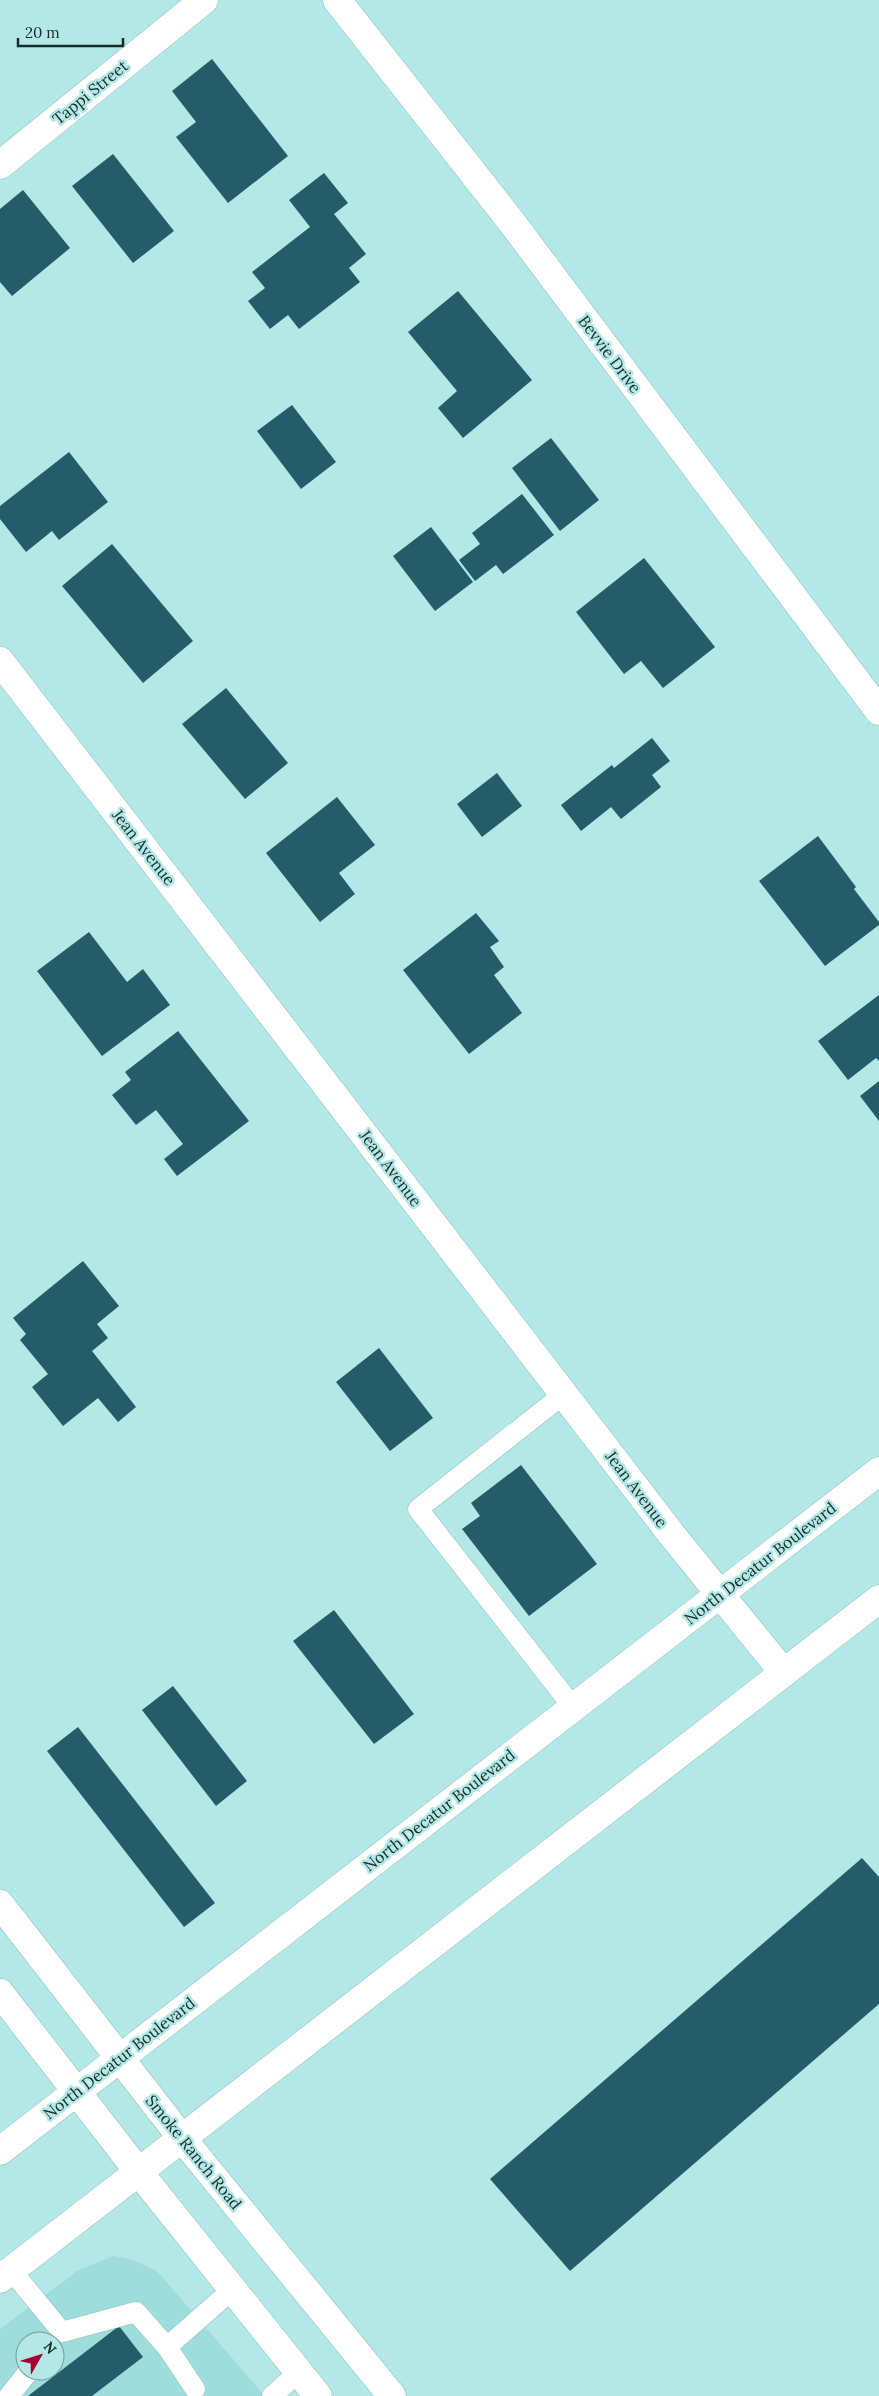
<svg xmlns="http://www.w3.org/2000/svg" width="879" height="2396" viewBox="0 0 879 2396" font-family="Lora,serif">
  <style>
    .built { fill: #9fdddc; fill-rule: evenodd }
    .building { fill: #245c69 }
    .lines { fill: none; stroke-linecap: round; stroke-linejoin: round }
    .lane-casing { stroke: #8cbfbe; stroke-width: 21 }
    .street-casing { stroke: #8cbfbe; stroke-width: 29 }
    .secondary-casing { stroke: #8cbfbe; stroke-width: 29 }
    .primary-casing { stroke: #8cbfbe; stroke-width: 29 }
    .lane { stroke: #fff; stroke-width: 20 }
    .street { stroke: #fff; stroke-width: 28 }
    .secondary { stroke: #fff; stroke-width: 28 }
    .primary { stroke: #fff; stroke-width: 28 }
    .labels { text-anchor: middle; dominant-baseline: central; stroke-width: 5; stroke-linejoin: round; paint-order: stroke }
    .street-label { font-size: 16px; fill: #172c2b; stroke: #b4e8e7 }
  </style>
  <rect width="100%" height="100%" fill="#b4e8e7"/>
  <path class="built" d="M 113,2256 L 134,2260 L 157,2271 L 265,2396 L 0,2396 L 0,2329 L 77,2271 ZM 25,2341 L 55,2341 L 55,2371 L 25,2371 Z"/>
  <g class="building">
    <path d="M 212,59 L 288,156 L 228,203 L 176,137 L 196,122 L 172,91 Z"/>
    <path d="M 113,154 L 174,231 L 133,263 L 72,186 Z"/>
    <path d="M 324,173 L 348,203 L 334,214 L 366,254 L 349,268 L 360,282 L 299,329 L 288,315 L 270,329 L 248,301 L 265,288 L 252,272 L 310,227 L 289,200 Z"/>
    <path d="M 23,190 L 70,248 L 12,296 L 0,282 L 0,209 Z"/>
    <path d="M 458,291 L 532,380 L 463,438 L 438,408 L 457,391 L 408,332 Z"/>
    <path d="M 292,405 L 336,462 L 301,489 L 257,431 Z"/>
    <path d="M 551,438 L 599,500 L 560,531 L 512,468 Z"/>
    <path d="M 69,452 L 108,502 L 59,540 L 52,531 L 26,552 L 0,519 L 0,506 Z"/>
    <path d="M 522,494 L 554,535 L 503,574 L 496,565 L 475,581 L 459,560 L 480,544 L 472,533 Z"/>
    <path d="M 431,527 L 473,582 L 435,611 L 393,556 Z"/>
    <path d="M 112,544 L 193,641 L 143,683 L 62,586 Z"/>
    <path d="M 644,558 L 715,647 L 663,688 L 641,661 L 624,674 L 576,612 Z"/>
    <path d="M 226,688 L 288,763 L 245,799 L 182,724 Z"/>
    <path d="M 652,738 L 670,761 L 652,775 L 661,787 L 621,819 L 611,807 L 581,831 L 561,805 L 612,765 L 614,768 Z"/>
    <path d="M 497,773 L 522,806 L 482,837 L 457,804 Z"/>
    <path d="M 337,797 L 375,845 L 339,873 L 355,894 L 320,922 L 266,853 Z"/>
    <path d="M 818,836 L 856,887 L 854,889 L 879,922 L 879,925 L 825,966 L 759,881 Z"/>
    <path d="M 476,913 L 499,941 L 490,947 L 504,967 L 494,975 L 522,1013 L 469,1054 L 403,970 Z"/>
    <path d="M 89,932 L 127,982 L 143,969 L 170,1005 L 102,1056 L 37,971 Z"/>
    <path d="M 879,995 L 879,1061 L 876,1058 L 848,1080 L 818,1041 Z"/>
    <path d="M 178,1031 L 249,1121 L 177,1176 L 164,1159 L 183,1144 L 156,1110 L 136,1125 L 112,1095 L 131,1080 L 125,1072 Z"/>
    <path d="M 879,1081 L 879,1121 L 860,1096 Z"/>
    <path d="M 83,1261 L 119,1306 L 97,1324 L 108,1338 L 92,1351 L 136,1407 L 118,1422 L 98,1398 L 63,1426 L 32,1387 L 48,1374 L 20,1340 L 26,1334 L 13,1318 Z"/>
    <path d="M 379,1348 L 433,1418 L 390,1451 L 336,1382 Z"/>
    <path d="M 521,1465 L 597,1564 L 529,1616 L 462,1529 L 480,1516 L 471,1503 Z"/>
    <path d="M 334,1610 L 414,1714 L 374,1744 L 293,1641 Z"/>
    <path d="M 173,1686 L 247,1781 L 216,1806 L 142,1710 Z"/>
    <path d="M 78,1727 L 215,1903 L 184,1927 L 47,1751 Z"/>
    <path d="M 862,1858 L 879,1877 L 879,2004 L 570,2271 L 490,2179 Z"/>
    <path d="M 119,2326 L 143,2357 L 92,2396 L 28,2396 Z"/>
  </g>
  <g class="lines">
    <g class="lane-casing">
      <g id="lane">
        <path d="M 564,1394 L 418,1509 L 573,1707"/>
        <path d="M 11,2270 L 62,2332 L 136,2312 L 167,2347 L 195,2389"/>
        <path d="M 167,2347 L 233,2289"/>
        <path d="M 9,2396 L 29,2371"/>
        <path d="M 272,2396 L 299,2372"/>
      </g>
    </g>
    <g class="street-casing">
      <g id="street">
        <path d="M 337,0 L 510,220 L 879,711"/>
        <path d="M 0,165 L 204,0"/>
        <path d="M 0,661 L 672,1535 L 784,1673"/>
      </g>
    </g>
    <g class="secondary-casing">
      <g id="secondary">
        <path d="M 0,1904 L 181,2137 L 392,2396"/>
        <path d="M 0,1993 L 138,2171 L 318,2396"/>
      </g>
    </g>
    <g class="primary-casing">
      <g id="primary">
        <path d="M 0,2151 L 879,1471"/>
        <path d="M 0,2279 L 879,1599"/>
      </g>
    </g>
    <use href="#lane" class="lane"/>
    <use href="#street" class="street"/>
    <use href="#secondary" class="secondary"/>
    <use href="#primary" class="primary"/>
  </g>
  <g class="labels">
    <g class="street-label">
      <text transform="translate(90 92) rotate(-39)">Tappi Street</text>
      <text transform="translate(610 354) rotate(53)">Bevvie Drive</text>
      <text transform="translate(144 847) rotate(52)">Jean Avenue</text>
      <text transform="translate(391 1168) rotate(53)">Jean Avenue</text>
      <text transform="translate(637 1489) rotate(53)">Jean Avenue</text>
      <text transform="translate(760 1563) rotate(-38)">North Decatur Boulevard</text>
      <text transform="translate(439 1810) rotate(-38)">North Decatur Boulevard</text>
      <text transform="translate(119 2058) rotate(-38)">North Decatur Boulevard</text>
      <text transform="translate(194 2152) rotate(51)">Smoke Ranch Road</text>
    </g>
  </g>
  <g transform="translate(40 2356) rotate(51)"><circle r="24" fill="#b4e8e7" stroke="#759d9c"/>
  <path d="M0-4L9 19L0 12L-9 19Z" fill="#a20335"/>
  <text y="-8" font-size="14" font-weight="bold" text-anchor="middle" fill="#172c2b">N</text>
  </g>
  <path d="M18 38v8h105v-8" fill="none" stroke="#172c2b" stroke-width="2.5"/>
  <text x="25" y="38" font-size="15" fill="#172c2b" stroke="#b4e8e7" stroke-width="4" paint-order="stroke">20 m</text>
</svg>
